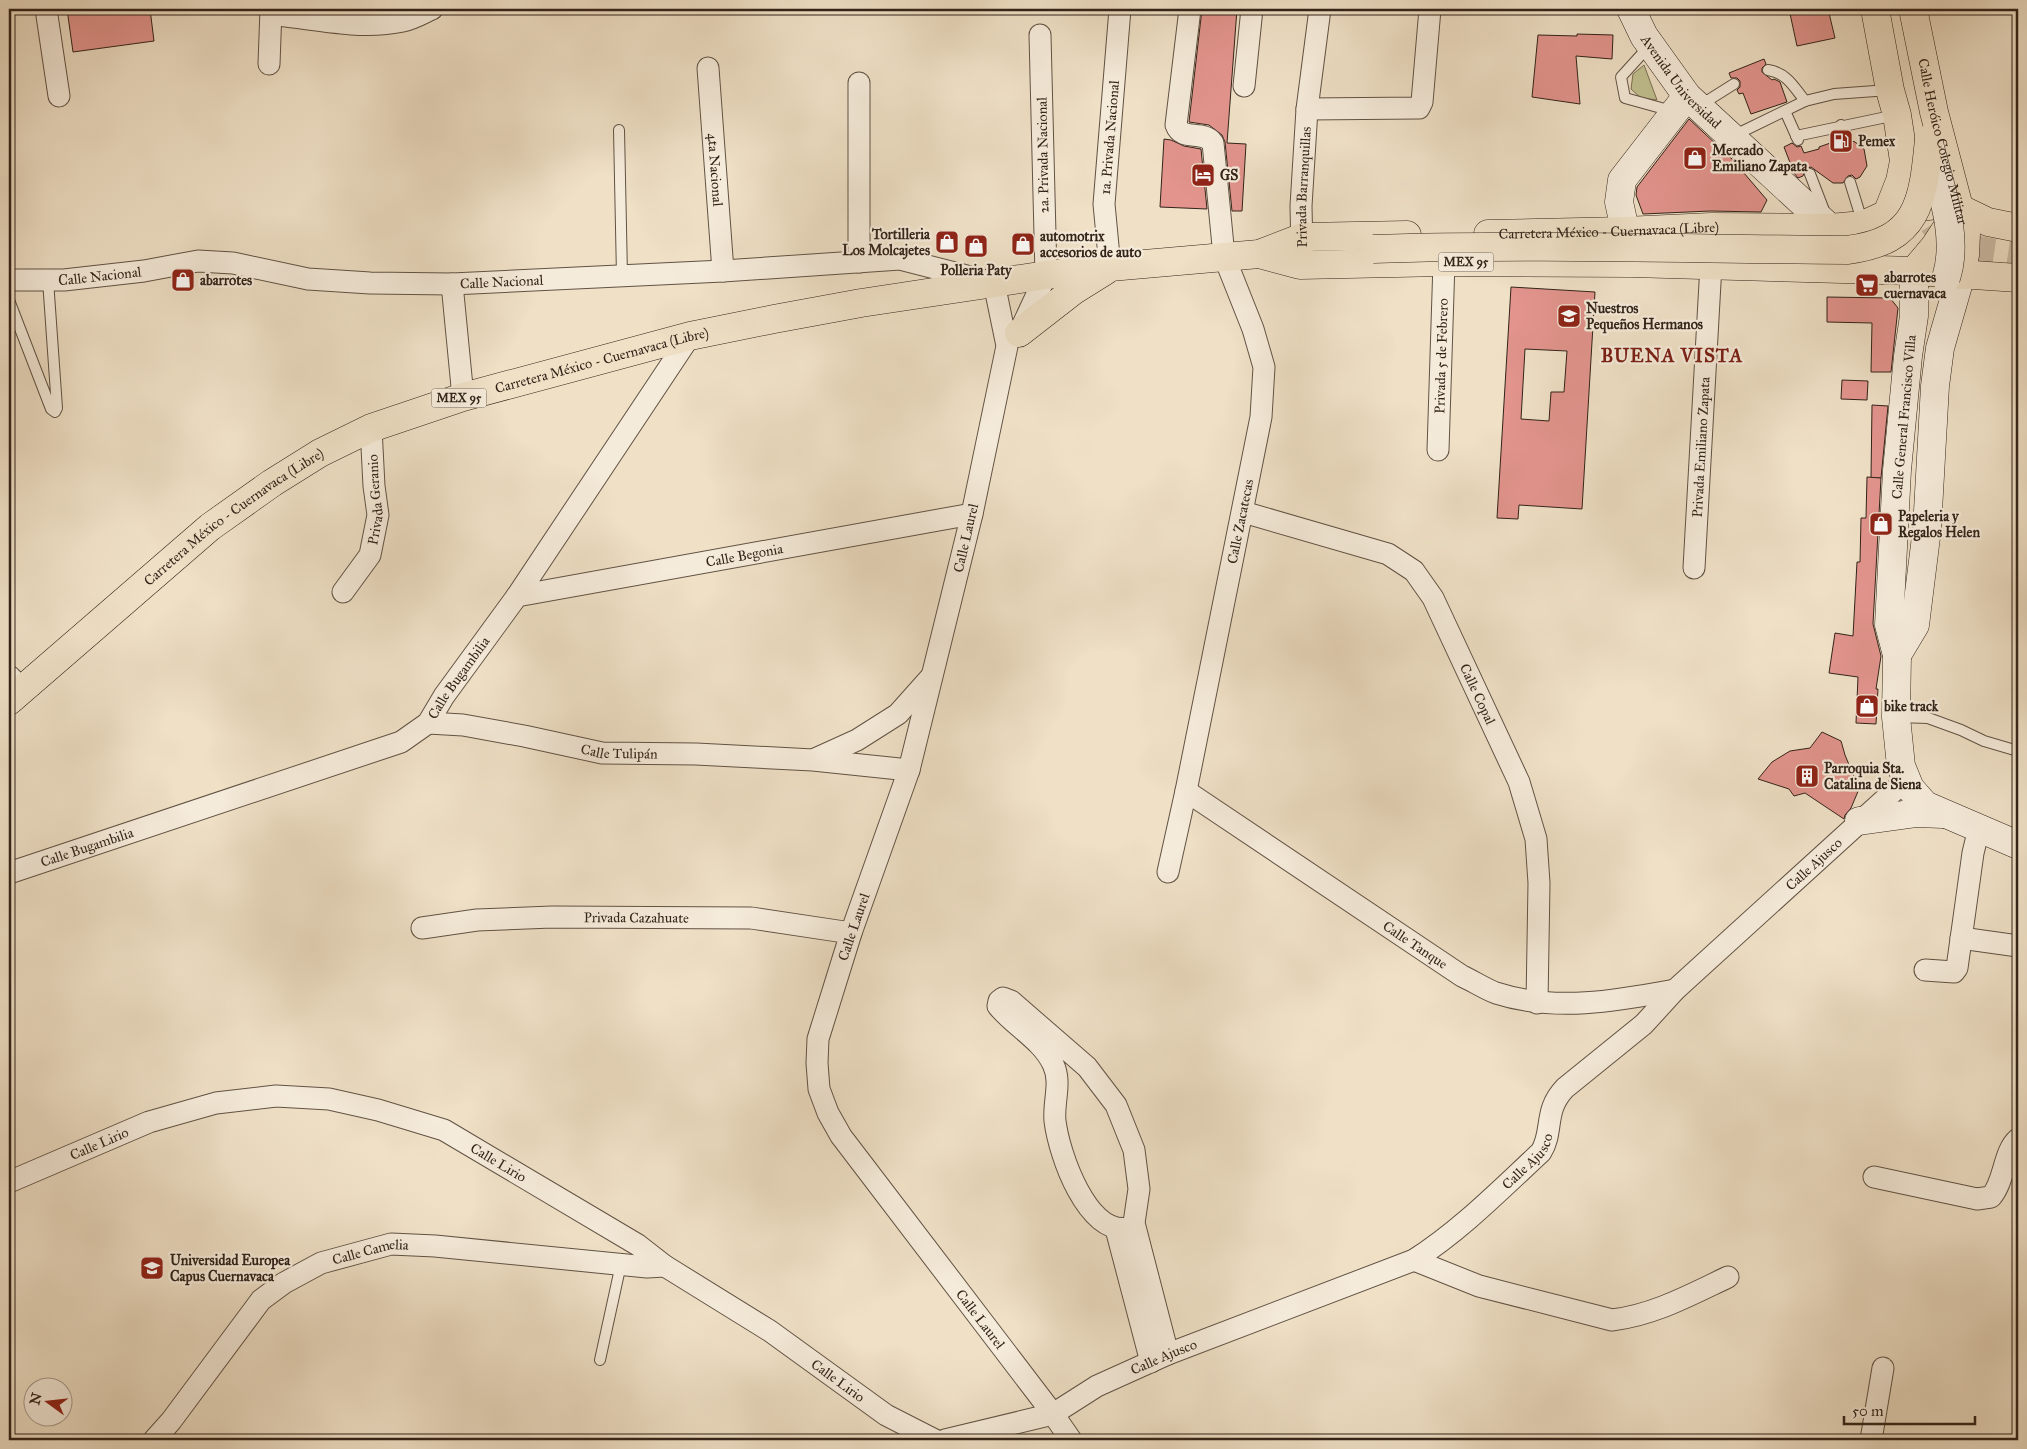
<svg xmlns="http://www.w3.org/2000/svg" width="2027" height="1449" viewBox="0 0 2027 1449" font-family="'IM FELL Great Primer',serif">
  <style>
    .green { fill: #c1c090; stroke: #7a7254 }
    .building { fill: #e2948d; stroke: #322319; fill-rule: evenodd }
    .lines { fill: none; stroke-linecap: round; stroke-linejoin: round }
    .primary-tunnel { stroke: #c9baa3; stroke-width: 28; stroke-dasharray: 28 14; stroke-linecap: butt }
    .lane-casing { stroke: #615244; stroke-width: 12 }
    .street-casing { stroke: #615244; stroke-width: 23 }
    .secondary-casing { stroke: #322319; stroke-width: 29 }
    .primary-casing { stroke: #322319; stroke-width: 29 }
    .lane { stroke: #f5ebda; stroke-width: 10 }
    .street { stroke: #f5ebda; stroke-width: 21 }
    .secondary { stroke: #f5ebda; stroke-width: 28 }
    .primary { stroke: #efe0c6; stroke-width: 28 }
    .secondary-bridge-casing { stroke: #322319; stroke-width: 29; stroke-linecap: butt }
    .primary-bridge-casing { stroke: #322319; stroke-width: 29; stroke-linecap: butt }
    .secondary-bridge { stroke: #f5ebda; stroke-width: 28 }
    .primary-bridge { stroke: #efe0c6; stroke-width: 28 }
    .labels { text-anchor: middle; dominant-baseline: central; stroke-width: 4.5; stroke-linejoin: round; paint-order: stroke }
    .shield { fill: #f5ebda; stroke: #6c5f53; stroke-width: 1 }
    .shield-label { font-size: 12px; font-weight: bold; fill: #322319 }
    .street-label { font-size: 14px; fill: #322319; stroke: #f5ebda }
    .poi-label { font-size: 14px; font-weight: bold; fill: #322319; stroke: #f5ebda; text-anchor: start }
    .district-label { font-size: 19px; font-weight: bold; letter-spacing: 1px; fill: #7a1f14; stroke: #f5ebda }
  </style>
  <rect width="100%" height="100%" fill="#efe0c6"/>
  <filter id="stains"><feTurbulence type="fractalNoise" baseFrequency=".004" numOctaves="4"/><feColorMatrix values="0 0 0 0 .2 0 0 0 0 .09 0 0 0 0 .02 0 0 0 .5 -.17"/></filter>
  <radialGradient id="worn" r=".72"><stop offset=".6" stop-color="#630" stop-opacity="0"/><stop offset="1" stop-color="#630" stop-opacity=".3"/></radialGradient>
  <path class="green" d="M 1644,65 L 1657,100 L 1641,98 L 1631,89 L 1633,74 Z"/>
  <g class="building">
    <path d="M 67,9 L 150,9 L 154,41 L 73,52 Z"/>
    <path d="M 1202,9 L 1237,9 L 1227,143 L 1246,144 L 1242,211 L 1232,211 L 1225,142 L 1222,135 L 1209,125 L 1189,122 Z"/>
    <path d="M 1789,9 L 1828,9 L 1835,38 L 1797,46 Z"/>
    <path d="M 1577,34 L 1613,35 L 1612,59 L 1576,56 L 1580,104 L 1532,97 L 1538,35 L 1577,36 Z"/>
    <path d="M 1764,59 L 1766,64 L 1762,68 L 1762,72 L 1772,80 L 1774,79 L 1780,82 L 1787,102 L 1751,114 L 1743,93 L 1739,94 L 1737,90 L 1740,87 L 1740,81 L 1737,78 L 1731,78 L 1729,73 Z"/>
    <path d="M 1689,119 L 1732,159 L 1767,200 L 1761,212 L 1710,211 L 1643,214 L 1636,195 L 1637,187 Z"/>
    <path d="M 1164,139 L 1171,140 L 1184,146 L 1201,149 L 1207,209 L 1160,207 Z"/>
    <path d="M 1848,140 L 1855,142 L 1864,149 L 1867,166 L 1860,177 L 1856,179 L 1852,175 L 1848,176 L 1843,183 L 1833,183 L 1811,167 L 1805,169 L 1803,176 L 1798,178 L 1794,173 L 1784,147 L 1792,143 L 1797,147 L 1801,146 L 1804,153 L 1819,149 L 1819,147 L 1836,141 L 1839,144 L 1843,145 Z"/>
    <path d="M 1511,287 L 1595,292 L 1582,509 L 1519,505 L 1518,519 L 1497,518 ZM 1525,349 L 1567,351 L 1564,392 L 1551,392 L 1549,421 L 1521,419 Z"/>
    <path d="M 1827,297 L 1890,298 L 1898,308 L 1891,372 L 1871,372 L 1872,323 L 1827,322 Z"/>
    <path d="M 1842,380 L 1868,381 L 1867,400 L 1841,399 Z"/>
    <path d="M 1872,405 L 1888,406 L 1881,478 L 1871,478 Z"/>
    <path d="M 1867,477 L 1881,478 L 1873,624 L 1881,656 L 1876,689 L 1878,689 L 1876,724 L 1856,723 L 1858,677 L 1829,673 L 1835,633 L 1853,636 L 1857,562 L 1860,562 L 1861,518 L 1866,518 Z"/>
    <path d="M 1822,732 L 1841,741 L 1845,755 L 1859,789 L 1851,808 L 1845,815 L 1844,819 L 1805,793 L 1794,796 L 1789,789 L 1758,779 L 1772,762 L 1790,751 L 1810,748 Z"/>
  </g>
  <g class="lines">
    <path class="primary-tunnel" d="M 1920,184 C 1932,250 1961,247 2018,256"/>
    <g class="lane-casing">
      <g id="lane">
        <path d="M 1650,45 L 1621,77 L 1625,98 L 1672,111"/>
        <path d="M 1768,70 C 1787,73 1794,87 1805,101"/>
        <path d="M 1699,106 L 1734,84"/>
        <path d="M 1785,111 L 1798,140"/>
        <path d="M 1841,125 L 1842,138"/>
        <path d="M 619,130 L 622,276"/>
        <path d="M 1733,136 L 1805,101 L 1834,94 L 1889,90"/>
        <path d="M 1796,136 L 1896,115"/>
        <path d="M 1810,174 L 1825,213"/>
        <path d="M 1850,182 L 1863,224"/>
        <path d="M 9,300 L 51,409 L 55,412 L 57,408 L 48,280"/>
        <path d="M 1897,717 L 1928,718 L 1961,730 L 1984,741 L 2018,751"/>
        <path d="M 600,1360 L 621,1264"/>
      </g>
    </g>
    <g class="street-casing">
      <g id="street">
        <path d="M 46,9 L 59,96"/>
        <path d="M 271,14 C 313,19 361,30 403,21 C 413,19 423,13 432,9"/>
        <path d="M 269,64 L 271,9"/>
        <path id="s1" d="M 708,68 L 723,271"/>
        <path d="M 1244,86 L 1252,9"/>
        <path d="M 1307,109 L 1419,108 L 1422,102 L 1430,9"/>
        <path id="s2" d="M 1302,252 L 1301,206 L 1307,109 L 1320,9"/>
        <path d="M 859,262 L 859,83"/>
        <path id="s3" d="M 1110,267 L 1104,204 L 1120,9"/>
        <path id="s4" d="M 9,280 L 64,280 L 144,271 L 198,261 L 233,263 L 308,279 L 370,283 L 452,284 L 723,271 L 900,259 L 994,283 L 1007,346 L 972,514 L 909,770 L 851,933 L 818,1039 L 817,1063 L 819,1089 L 828,1113 L 841,1136 L 1053,1414 L 1071,1440"/>
        <path d="M 452,284 L 463,397"/>
        <path d="M 1020,331 L 1046,275 L 1040,35"/>
        <path id="s5" d="M 1438,450 L 1444,262"/>
        <path id="s6" d="M 1243,512 L 1388,554 L 1414,571 L 1433,598 L 1519,782 L 1536,839 L 1539,883 L 1537,1003"/>
        <path id="s7" d="M 1694,568 L 1711,265"/>
        <path id="s8" d="M 343,592 L 370,555 L 378,515 L 374,486 L 371,428"/>
        <path id="s9" d="M 517,596 L 972,514"/>
        <path d="M 9,676 L 22,689"/>
        <path id="s10" d="M 428,723 L 463,725 L 524,736 L 602,753 L 696,754 L 813,760 L 909,770"/>
        <path d="M 815,759 L 857,740 L 898,714 L 931,677"/>
        <path id="s11" d="M 1186,791 L 1462,976 C 1473,981 1485,989 1496,993 C 1555,1012 1616,1001 1675,990"/>
        <path id="s12" d="M 1168,872 L 1186,791 L 1261,417 L 1264,367 L 1253,329 L 1224,256 L 1213,143 C 1203,129 1182,142 1176,125 L 1190,9"/>
        <path id="s13" d="M 9,873 L 401,742 L 428,723 L 444,696 L 517,596 L 690,336"/>
        <path id="s14" d="M 422,928 L 477,920 L 552,917 L 751,918 L 851,933"/>
        <path d="M 1961,938 L 2018,946"/>
        <path d="M 1925,970 L 1954,972 L 1957,968 L 1973,853 L 1979,828"/>
        <path d="M 1874,1177 L 1977,1199 L 1991,1197 C 2005,1181 2003,1152 2018,1139"/>
        <path id="s15" d="M 9,1182 L 149,1122 L 216,1103 L 276,1096 L 329,1099 L 378,1110 L 444,1130 L 638,1245 L 665,1266 L 770,1331 L 886,1415 L 935,1440"/>
        <path d="M 1134,1223 L 1129,1228 C 1087,1236 1059,1154 1055,1121 C 1053,1102 1062,1082 1053,1064 C 1042,1040 1014,1026 998,1006 L 999,1001 L 1003,998 L 1011,1001 L 1087,1067 L 1116,1105 L 1134,1150 L 1139,1189 L 1134,1223 L 1168,1354"/>
        <path d="M 1116,1229 L 1151,1362"/>
        <path d="M 1414,1260 L 1479,1286 L 1612,1320 C 1654,1315 1690,1295 1728,1277"/>
        <path id="s16" d="M 154,1440 L 171,1421 L 261,1300 L 284,1283 L 321,1263 L 391,1244 L 435,1246 L 647,1267 L 665,1266"/>
        <path id="s17" d="M 945,1440 L 1053,1414 L 1097,1386 L 1168,1354 L 1414,1260 C 1461,1230 1500,1190 1541,1152 C 1554,1131 1543,1111 1565,1088 L 1644,1024 L 1675,990 L 1906,780"/>
        <path d="M 1871,1440 L 1883,1368"/>
      </g>
    </g>
    <g class="secondary-casing">
      <g id="secondary">
        <path id="s18" d="M 1631,9 L 1644,36 L 1687,96 L 1830,228"/>
        <path d="M 1630,253 L 1619,202 L 1622,180 L 1687,96"/>
        <path d="M 1914,271 L 1914,316 L 1908,356 L 1897,470 L 1889,625 L 1897,655 L 1896,717 L 1901,766 L 1910,788 L 1925,805 L 2018,845"/>
        <path d="M 1897,655 L 1915,625 L 1927,529 L 1935,386 L 1940,348 L 1961,275"/>
        <path d="M 1859,821 L 1917,813 L 1943,814"/>
      </g>
    </g>
    <g class="primary-casing">
      <g id="primary">
        <path d="M 1875,9 L 1890,90 L 1897,115 L 1904,161 L 1900,181 L 1887,214"/>
        <path id="s19" d="M 1913,9 L 1934,112 L 1966,234 L 1965,255 L 1961,275"/>
        <path id="s20" d="M 1488,234 L 1625,231 L 1711,227 L 1830,228 L 1863,225 L 1887,214 L 1919,207 L 1946,204 L 1959,208 L 1988,222 L 2018,228"/>
        <path d="M 1259,254 L 1300,265 L 1444,262 L 1632,263 L 1914,271 L 2018,278"/>
        <path d="M 1914,271 L 1935,246 L 1956,214"/>
        <path d="M 1019,333 L 1073,291 L 1105,271"/>
        <path id="s21" d="M 9,701 L 210,527 L 272,483 L 320,453 L 371,428 L 463,397 L 690,336 L 774,319 L 861,303 L 1046,275 L 1110,267 L 1259,254 L 1303,237 L 1407,235"/>
      </g>
    </g>
    <use href="#lane" class="lane"/>
    <use href="#street" class="street"/>
    <use href="#secondary" class="secondary"/>
    <use href="#primary" class="primary"/>
    <g class="secondary-bridge-casing">
      <path id="secondary-bridge" d="M 1929,143 C 1939,185 1960,235 1946,278"/>
    </g>
    <g class="primary-bridge-casing">
      <path id="primary-bridge" d="M 1373,249 C 1531,244 1689,249 1847,250 C 1919,241 1923,202 1929,139"/>
    </g>
    <use href="#secondary-bridge" class="secondary-bridge"/>
    <use href="#primary-bridge" class="primary-bridge"/>
  </g>
  <defs>
    <g id="fuel-square" transform="scale(1.25)"><rect x="-9" y="-9" width="18" height="18" rx="4" fill="#8f2418" stroke="#f5ebda"/><path d="M-5.5-6h7V0h2V4h1.3V-2.5L3-4.5l.8-.8L6-3V5H2.5V1h-1V6h-7ZM-4.2-4.7v3.2H.2V-4.7Z" fill="#fff"/></g>
    <g id="shop-square" transform="scale(1.25)"><rect x="-9" y="-9" width="18" height="18" rx="4" fill="#8f2418" stroke="#f5ebda"/><path d="M-5-2.5h2.3a2.7 3.5 0 0 1 5.4 0H5L5.5 6h-11ZM-1.5-2.5h3a1.5 2.3 0 0 0-3 0Z" fill="#fff"/></g>
    <g id="hotel-square" transform="scale(1.25)"><rect x="-9" y="-9" width="18" height="18" rx="4" fill="#8f2418" stroke="#f5ebda"/><path d="M-6-4.5h1.5V1H6V5H4.5V3h-9V5H-6ZM-4 0a1.8 1.8 0 1 1 3.6 0ZM.5 0V-2.5h3Q6-2.5 6 0Z" fill="#fff"/></g>
    <g id="supermarket-square" transform="scale(1.25)"><rect x="-9" y="-9" width="18" height="18" rx="4" fill="#8f2418" stroke="#f5ebda"/><path d="M-6-5.5h2.5l.6 2H6L4.5 2H-2.5L-4.4-4H-6ZM-1.5 3.2a1.3 1.3 0 1 0 .1 0ZM3 3.2a1.3 1.3 0 1 0 .1 0Z" fill="#fff"/></g>
    <g id="school-square" transform="scale(1.25)"><rect x="-9" y="-9" width="18" height="18" rx="4" fill="#8f2418" stroke="#f5ebda"/><path d="M0-5L7-2L0 1L-7-2ZM-4 1L0 2.5L4 1V4Q0 6-4 4Z" fill="#fff"/></g>
    <g id="building-square" transform="scale(1.25)"><rect x="-9" y="-9" width="18" height="18" rx="4" fill="#8f2418" stroke="#f5ebda"/><path d="M-4-6H4V6H1V3H-1V6H-4ZM-2.5-4.3h1.7v1.8h-1.7ZM.8-4.3h1.7v1.8H.8ZM-2.5-1h1.7V.8h-1.7ZM.8-1h1.7V.8H.8Z" fill="#fff"/></g>
    <g id="university-square" transform="scale(1.25)"><rect x="-9" y="-9" width="18" height="18" rx="4" fill="#8f2418" stroke="#f5ebda"/><path d="M0-5L7-2L0 1L-7-2ZM-4 1L0 2.5L4 1V4Q0 6-4 4Z" fill="#fff"/></g>
  </defs>
  <g fill-rule="evenodd">
    <use href="#fuel-square" x="1841" y="141"/>
    <use href="#shop-square" x="1695" y="158"/>
    <use href="#hotel-square" x="1203" y="175"/>
    <use href="#shop-square" x="947" y="242"/>
    <use href="#shop-square" x="1023" y="244"/>
    <use href="#shop-square" x="976" y="246"/>
    <use href="#shop-square" x="183" y="280"/>
    <use href="#supermarket-square" x="1867" y="285"/>
    <use href="#school-square" x="1569" y="316"/>
    <use href="#shop-square" x="1881" y="524"/>
    <use href="#shop-square" x="1867" y="706"/>
    <use href="#building-square" x="1807" y="776"/>
    <use href="#university-square" x="152" y="1268"/>
  </g>
  <g class="labels">
    <g class="shield">
      <rect x="1438.5" y="252.5" width="55" height="19" rx="4"/>
      <rect x="431.5" y="388.5" width="55" height="19" rx="4"/>
    </g>
    <g class="shield-label">
      <text x="1466" y="262">MEX 95</text>
      <text x="459" y="398">MEX 95</text>
    </g>
    <g class="street-label">
      <text stroke="none"><textPath href="#s18" startOffset="89">Avenida Universidad</textPath></text>
      <text stroke="none"><textPath href="#s3" startOffset="130">1a. Privada Nacional</textPath></text>
      <text stroke="none"><textPath href="#s19" startOffset="136">Calle Heróico Colegio Militar</textPath></text>
      <text transform="translate(1043 155) rotate(-91)">2a. Privada Nacional</text>
      <text stroke="none"><textPath href="#s1" startOffset="102">4ta Nacional</textPath></text>
      <text stroke="none"><textPath href="#s2" startOffset="65">Privada Barranquillas</textPath></text>
      <text stroke="none"><textPath href="#s20" startOffset="121">Carretera México - Cuernavaca (Libre)</textPath></text>
      <text stroke="none"><textPath href="#s4" startOffset="91">Calle Nacional</textPath></text>
      <text stroke="none"><textPath href="#s4" startOffset="496">Calle Nacional</textPath></text>
      <text stroke="none"><textPath href="#s5" startOffset="94">Privada 5 de Febrero</textPath></text>
      <text stroke="none"><textPath href="#s21" startOffset="696">Carretera México - Cuernavaca (Libre)</textPath></text>
      <text transform="translate(1904 417) rotate(-85)">Calle General Francisco Villa</text>
      <text stroke="none"><textPath href="#s7" startOffset="121">Privada Emiliano Zapata</textPath></text>
      <text stroke="none"><textPath href="#s8" startOffset="102">Privada Geranio</textPath></text>
      <text stroke="none"><textPath href="#s21" startOffset="291">Carretera México - Cuernavaca (Libre)</textPath></text>
      <text stroke="none"><textPath href="#s12" startOffset="358">Calle Zacatecas</textPath></text>
      <text transform="translate(966 538) rotate(-77)">Calle Laurel</text>
      <text stroke="none"><textPath href="#s9" startOffset="231">Calle Begonia</textPath></text>
      <text stroke="none"><textPath href="#s13" startOffset="501">Calle Bugambilia</textPath></text>
      <text stroke="none"><textPath href="#s6" startOffset="321">Calle Copal</textPath></text>
      <text stroke="none"><textPath href="#s10" startOffset="194">Calle Tulipán</textPath></text>
      <text stroke="none"><textPath href="#s13" startOffset="82">Calle Bugambilia</textPath></text>
      <text stroke="none"><textPath href="#s17" startOffset="1076">Calle Ajusco</textPath></text>
      <text stroke="none"><textPath href="#s14" startOffset="215">Privada Cazahuate</textPath></text>
      <text transform="translate(854 927) rotate(-71)">Calle Laurel</text>
      <text stroke="none"><textPath href="#s11" startOffset="276">Calle Tanque</textPath></text>
      <text stroke="none"><textPath href="#s15" startOffset="98">Calle Lirio</textPath></text>
      <text stroke="none"><textPath href="#s17" startOffset="656">Calle Ajusco</textPath></text>
      <text stroke="none"><textPath href="#s15" startOffset="518">Calle Lirio</textPath></text>
      <text stroke="none"><textPath href="#s16" startOffset="298">Calle Camelia</textPath></text>
      <text stroke="none"><textPath href="#s4" startOffset="2108">Calle Laurel</textPath></text>
      <text stroke="none"><textPath href="#s17" startOffset="236">Calle Ajusco</textPath></text>
      <text stroke="none"><textPath href="#s15" startOffset="922">Calle Lirio</textPath></text>
    </g>
    <g class="poi-label">
      <text x="1858" y="141">Pemex</text>
      <text x="1712" y="150">Mercado<tspan x="1712" dy="16">Emiliano Zapata</tspan></text>
      <text x="1220" y="175">GS</text>
      <text x="930" y="234" text-anchor="end">Tortilleria<tspan x="930" dy="16">Los Molcajetes</tspan></text>
      <text x="1040" y="236">automotrix<tspan x="1040" dy="16">accesorios de auto</tspan></text>
      <text x="976" y="270" text-anchor="middle">Polleria Paty</text>
      <text x="1884" y="277">abarrotes<tspan x="1884" dy="16">cuernavaca</tspan></text>
      <text x="200" y="280">abarrotes</text>
      <text x="1586" y="308">Nuestros<tspan x="1586" dy="16">Pequeños Hermanos</tspan></text>
      <text x="1898" y="516">Papeleria y<tspan x="1898" dy="16">Regalos Helen</tspan></text>
      <text x="1884" y="706">bike track</text>
      <text x="1824" y="768">Parroquia Sta.<tspan x="1824" dy="16">Catalina de Siena</tspan></text>
      <text x="170" y="1260">Universidad Europea<tspan x="170" dy="16">Capus Cuernavaca</tspan></text>
    </g>
    <g class="district-label">
      <text x="1672" y="355">BUENA VISTA</text>
    </g>
  </g>
  <rect width="2027" height="1449" fill="none" stroke="#efe0c6" stroke-width="30"/>
  <rect x="10" y="10" width="2007" height="1429" fill="none" stroke="#322319" stroke-width="2.5"/>
  <rect x="15" y="15" width="1997" height="1419" fill="none" stroke="#322319"/>
  <g transform="translate(48 1402) rotate(285)"><circle r="24" fill="#f5ebda" stroke="#a79b8d"/>
  <path d="M0-4L9 19L0 12L-9 19Z" fill="#8f2418"/>
  <text y="-8" font-size="14" font-weight="bold" text-anchor="middle" fill="#322319">N</text>
  </g>
  <path d="M1844 1416v8h131v-8" fill="none" stroke="#322319" stroke-width="2.5"/>
  <text x="1852" y="1416" font-size="15" fill="#322319" stroke="#f5ebda" stroke-width="4" paint-order="stroke">50 m</text>
  <rect width="100%" height="100%" filter="url(#stains)"/>
  <rect width="100%" height="100%" fill="url(#worn)"/>
</svg>
